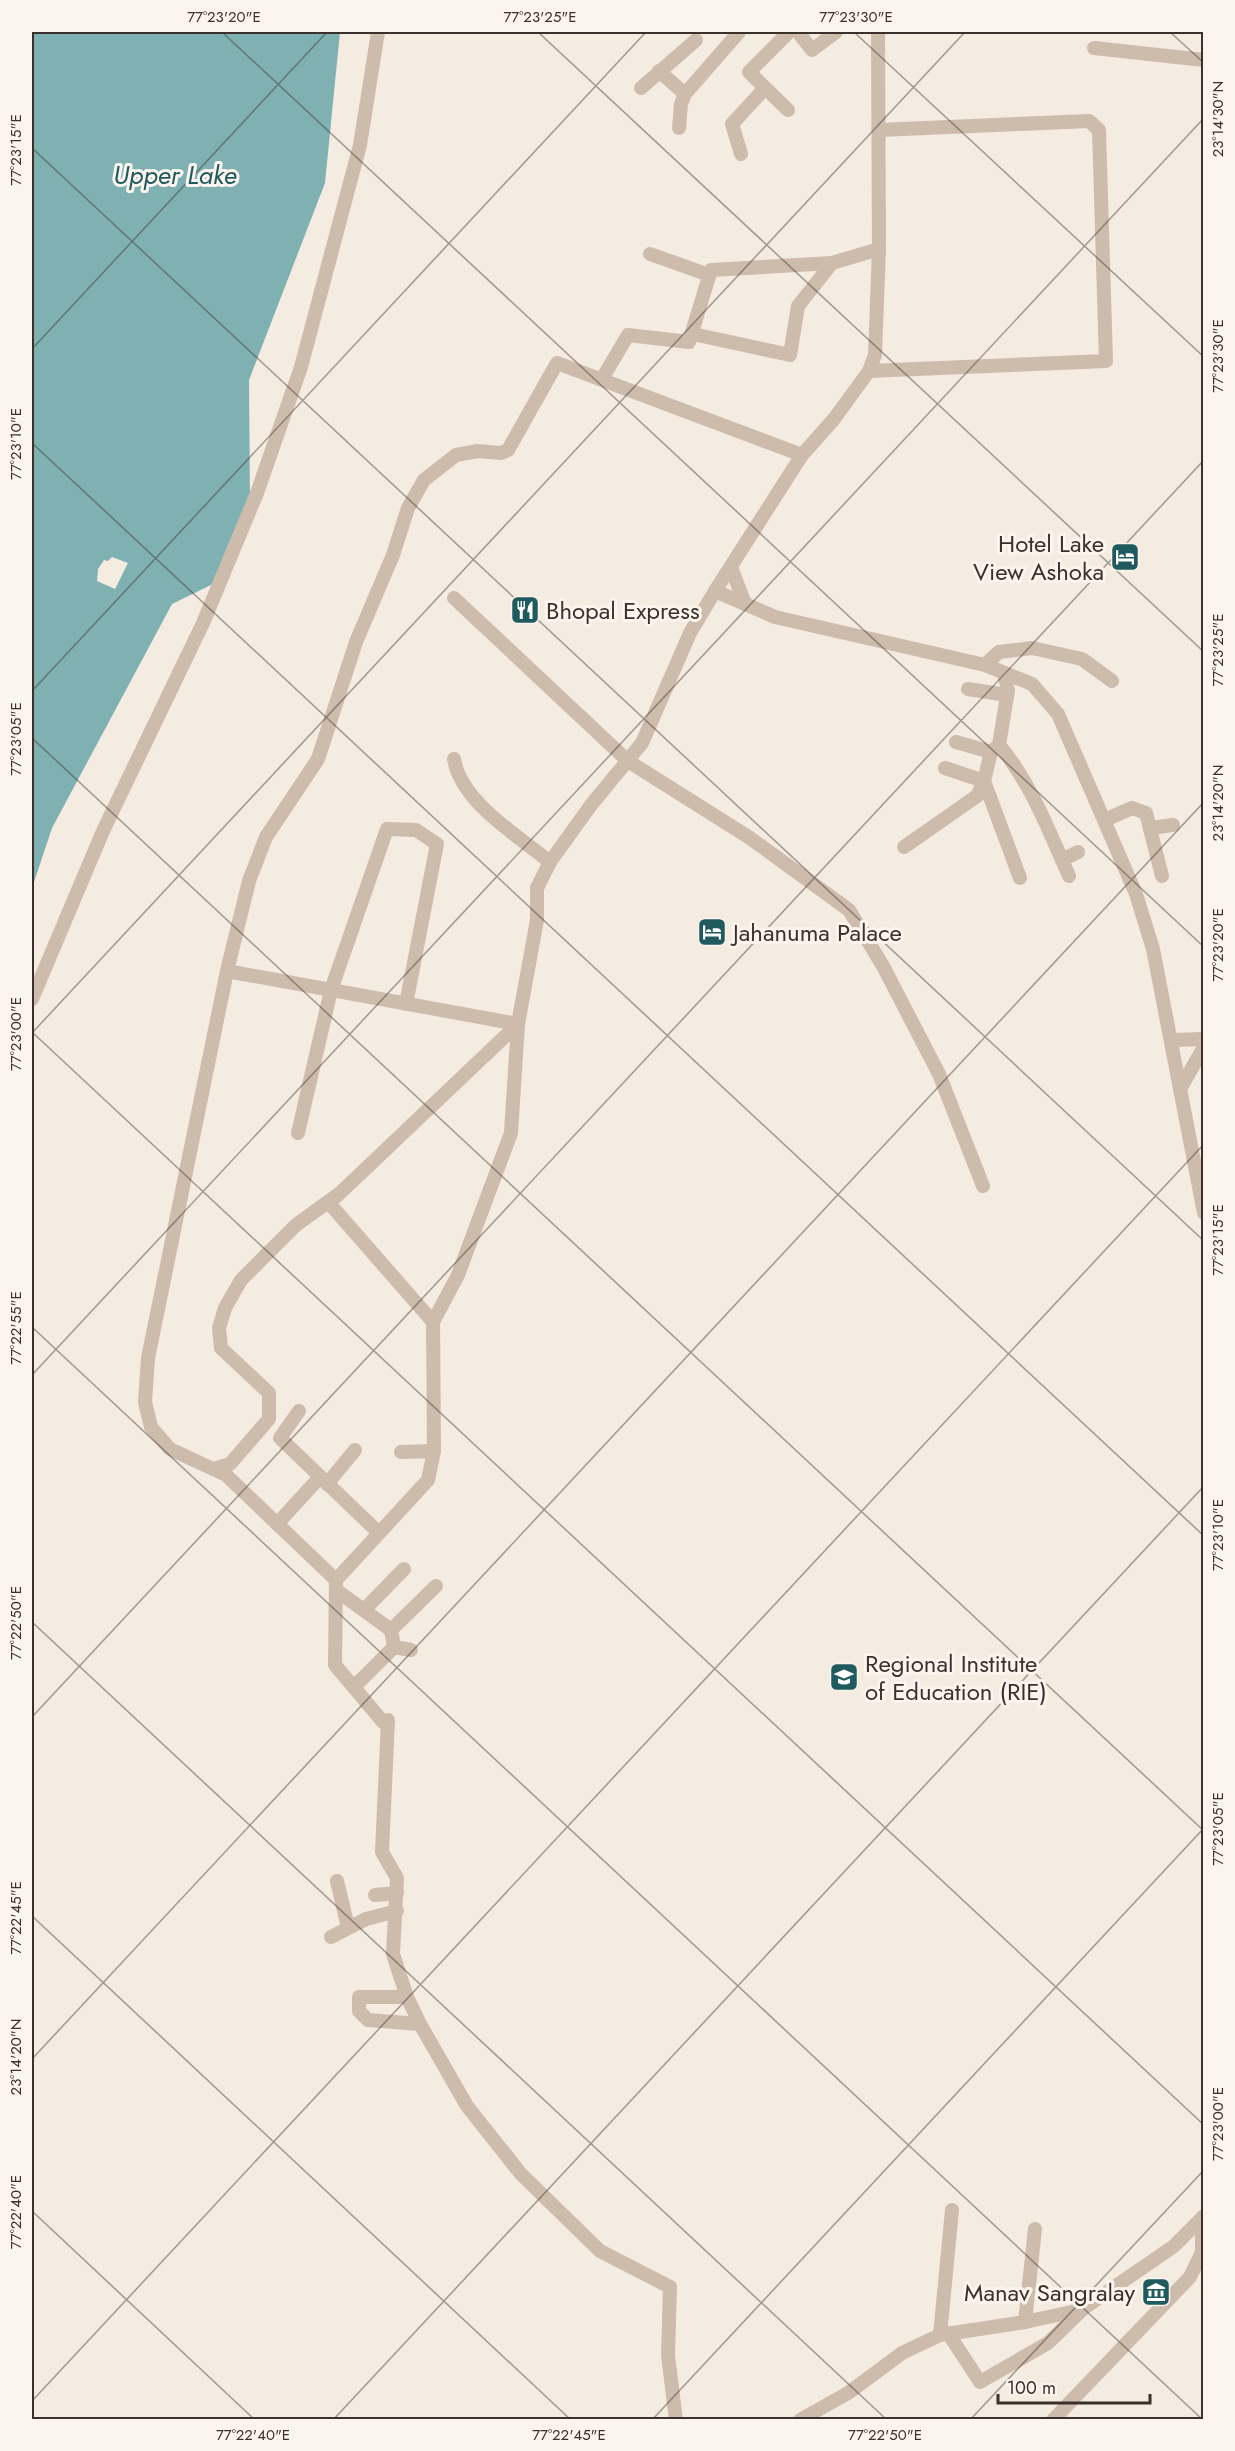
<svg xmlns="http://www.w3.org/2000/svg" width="1235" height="2451" viewBox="0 0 1235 2451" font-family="Jost,sans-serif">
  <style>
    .water { fill: #7fb0b2 }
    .pier { fill: #f4ebe1 }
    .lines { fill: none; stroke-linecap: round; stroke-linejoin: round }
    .minor { stroke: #cdbbac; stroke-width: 14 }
    .ticks { fill: none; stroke: #3b302b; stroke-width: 1.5; stroke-opacity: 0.45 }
    .labels { text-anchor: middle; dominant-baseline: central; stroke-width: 6; stroke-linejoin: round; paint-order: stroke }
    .poi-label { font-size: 24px; fill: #3b302b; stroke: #fbf5ee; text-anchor: start }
    .water-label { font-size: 26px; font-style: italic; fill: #1f5a5e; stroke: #fbf5ee }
    .neatline { fill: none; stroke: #3b302b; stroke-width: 2 }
    .ticks-label { font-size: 15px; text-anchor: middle; fill: #3b302b }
  </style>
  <rect width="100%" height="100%" fill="#f4ebe1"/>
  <path class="water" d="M 32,32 L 340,32 L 325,183 L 249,380 L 250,503 L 213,584 L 172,604 L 52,828 L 32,888 Z"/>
  <path class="pier" d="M 112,557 L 128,563 L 115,589 L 97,581 L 98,569 L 104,560 L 108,561 Z"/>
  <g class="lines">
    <g class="minor">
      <path d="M 798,32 L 812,50 L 836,32"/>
      <path d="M 1094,48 L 1204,60"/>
      <path d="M 659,71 L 685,94"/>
      <path d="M 641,88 L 696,40"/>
      <path d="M 788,110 L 749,72 L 789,32"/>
      <path d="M 679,128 L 681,104 L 685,94 L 739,32"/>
      <path d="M 741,154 L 732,124 L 765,88"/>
      <path d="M 650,254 L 709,275"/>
      <path d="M 693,334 L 790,355 L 798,306 L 832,263"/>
      <path d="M 869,371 L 1106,361 L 1099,130 L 1089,121 L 879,130"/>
      <path d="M 602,379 L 628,335 L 689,342 L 711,270 L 832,263 L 879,249"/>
      <path d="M 731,567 L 745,604"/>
      <path d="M 715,591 L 775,617 L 985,665 L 1032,684 L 1058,714 L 1136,894 L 1153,949 L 1204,1213"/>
      <path d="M 454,598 L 628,761 L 750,838 L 849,910 L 883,966 L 939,1074 L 983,1186"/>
      <path d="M 985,665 L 999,652 L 1032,648 L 1082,659 L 1112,681"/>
      <path d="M 1004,673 L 1008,690 L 999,745 L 991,752 L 984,781 L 1020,878"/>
      <path d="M 968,689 L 1007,695"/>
      <path d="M 956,742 L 991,752"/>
      <path d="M 999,745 C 1031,783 1049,831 1069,876"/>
      <path d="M 454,759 C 461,802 517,835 550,862"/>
      <path d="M 1105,820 L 1132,808 L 1146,813 L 1162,876"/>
      <path d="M 1150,828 L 1173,825"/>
      <path d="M 904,847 L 977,796 L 984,781 L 945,768"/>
      <path d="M 1062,860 L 1078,852"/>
      <path d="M 227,971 L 518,1024"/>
      <path d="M 32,999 L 103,831 L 203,623 L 257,493 L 301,367 L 360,145 L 378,32"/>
      <path d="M 1171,1040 L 1204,1039"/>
      <path d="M 1180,1089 L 1204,1047"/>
      <path d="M 298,1133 L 331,990 L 387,829 L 416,830 L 437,844 L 406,1004"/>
      <path d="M 329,1203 L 433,1322"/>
      <path d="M 299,1411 L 280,1438 L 379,1533"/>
      <path d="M 401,1452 L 434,1451"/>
      <path d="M 214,1469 L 230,1464 L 269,1419 L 269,1393 L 221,1348 L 219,1328 L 225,1308 L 241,1280 L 296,1225 L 339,1194 L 518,1024"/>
      <path d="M 327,1484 L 355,1450"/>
      <path d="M 277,1524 L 320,1477"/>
      <path d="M 336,1580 L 226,1475 L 170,1449 L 151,1427 L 145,1402 L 148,1358 L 227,971 L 249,881 L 266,837 L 318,759 L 356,642 L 393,555 L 408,508 L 424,480 L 456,455 L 478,451 L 501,453 L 508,450 L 557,363 L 802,455"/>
      <path d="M 336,1590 L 391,1630 L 394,1647"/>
      <path d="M 364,1610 L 404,1569"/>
      <path d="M 391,1630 L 436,1586"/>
      <path d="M 354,1687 L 394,1647 L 411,1650"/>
      <path d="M 337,1881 L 348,1927"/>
      <path d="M 375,1895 L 397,1893"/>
      <path d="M 331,1937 L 366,1919 L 397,1911"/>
      <path d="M 407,1997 L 359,1997 L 359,2011 L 368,2020 L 420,2024"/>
      <path d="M 1025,2322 L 1035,2229"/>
      <path d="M 948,2333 L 980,2382 L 1048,2343 L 1083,2309"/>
      <path d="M 940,2335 L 952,2210"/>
      <path d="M 676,2420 L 668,2355 L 670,2287 L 600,2251 L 521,2174 L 467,2106 L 420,2024 L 407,1997 L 393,1954 L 397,1878 L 382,1852 L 388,1720 L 383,1722 L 335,1665 L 336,1580 L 428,1480 L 434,1451 L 433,1322 L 458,1275 L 511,1133 L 518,1024 L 537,920 L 537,888 L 550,862 L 591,805 L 642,743 L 690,633 L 715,591 L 802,455 L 834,419 L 869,371 L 875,355 L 879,249 L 878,32"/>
      <path d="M 800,2420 L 848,2393 L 902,2353 L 940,2335 L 1025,2322 L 1076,2311 L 1087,2306 L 1174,2246 L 1204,2216"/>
      <path d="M 1053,2420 L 1190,2277 L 1202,2252 L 1202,2218"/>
    </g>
  </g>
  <path class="ticks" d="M 222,32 L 1204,947M 538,32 L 1204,652M 854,32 L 1204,357M 1170,32 L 1204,63M 32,148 L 1204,1241M 32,349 L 327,32M 32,443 L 1204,1536M 32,691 L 646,32M 32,738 L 1204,1831M 32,1032 L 1204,2125M 32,1033 L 965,32M 32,1327 L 1203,2420M 32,1375 L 1204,118M 32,1622 L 887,2420M 32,1717 L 1204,460M 32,1916 L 571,2420M 32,2059 L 1204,802M 32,2211 L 255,2420M 32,2401 L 1204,1144M 333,2420 L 1204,1486M 652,2420 L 1204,1828M 970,2420 L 1204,2170"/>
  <defs>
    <g id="hotel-square" transform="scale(1.5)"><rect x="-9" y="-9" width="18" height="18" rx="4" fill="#1f5a5e" stroke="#fbf5ee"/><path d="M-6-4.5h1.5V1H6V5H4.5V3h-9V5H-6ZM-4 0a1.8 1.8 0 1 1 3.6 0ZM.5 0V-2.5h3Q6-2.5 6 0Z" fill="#fff"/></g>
    <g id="restaurant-square" transform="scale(1.5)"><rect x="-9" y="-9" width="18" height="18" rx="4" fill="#1f5a5e" stroke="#fbf5ee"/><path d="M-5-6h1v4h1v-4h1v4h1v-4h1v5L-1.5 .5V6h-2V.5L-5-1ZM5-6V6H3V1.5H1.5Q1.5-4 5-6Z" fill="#fff"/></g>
    <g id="university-square" transform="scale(1.5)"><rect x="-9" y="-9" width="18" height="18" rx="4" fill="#1f5a5e" stroke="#fbf5ee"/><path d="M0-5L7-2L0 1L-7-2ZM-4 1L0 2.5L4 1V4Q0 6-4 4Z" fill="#fff"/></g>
    <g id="museum-square" transform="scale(1.5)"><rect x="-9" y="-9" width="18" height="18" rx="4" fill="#1f5a5e" stroke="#fbf5ee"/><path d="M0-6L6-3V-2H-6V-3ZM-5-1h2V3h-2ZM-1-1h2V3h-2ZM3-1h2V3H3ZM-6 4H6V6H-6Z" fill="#fff"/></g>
  </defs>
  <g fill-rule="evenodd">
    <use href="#hotel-square" x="1125" y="557"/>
    <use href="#restaurant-square" x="525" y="610"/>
    <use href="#hotel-square" x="712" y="932"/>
    <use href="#university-square" x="844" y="1677"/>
    <use href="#museum-square" x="1156" y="2292"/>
  </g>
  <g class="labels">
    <g class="poi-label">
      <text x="1104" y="543" text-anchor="end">Hotel Lake<tspan x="1104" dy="28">View Ashoka</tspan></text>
      <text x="546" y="610">Bhopal Express</text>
      <text x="733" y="932">Jahanuma Palace</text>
      <text x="865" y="1663">Regional Institute<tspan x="865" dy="28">of Education (RIE)</tspan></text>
      <text x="1135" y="2292" text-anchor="end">Manav Sangralay</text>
    </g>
    <g class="water-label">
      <text x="175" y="175">Upper Lake</text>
    </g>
  </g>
  <rect width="1235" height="2451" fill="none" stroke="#fbf5ee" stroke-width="66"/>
  <path d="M998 2394v9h152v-9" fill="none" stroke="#3b302b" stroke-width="3"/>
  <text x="1007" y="2394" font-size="18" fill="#3b302b" stroke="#fbf5ee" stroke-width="4.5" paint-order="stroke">100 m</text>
  <rect x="33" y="33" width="1169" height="2385" class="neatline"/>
  <g class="ticks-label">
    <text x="224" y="22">77°23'20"E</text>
    <text x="540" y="22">77°23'25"E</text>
    <text x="856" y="22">77°23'30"E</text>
    <text transform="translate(1218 119) rotate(-90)" y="5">23°14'30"N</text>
    <text transform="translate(16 150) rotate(-90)" y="5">77°23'15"E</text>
    <text transform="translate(1218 356) rotate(-90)" y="5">77°23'30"E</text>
    <text transform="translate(16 444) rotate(-90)" y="5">77°23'10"E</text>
    <text transform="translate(1218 650) rotate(-90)" y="5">77°23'25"E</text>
    <text transform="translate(16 739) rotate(-90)" y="5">77°23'05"E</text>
    <text transform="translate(1218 803) rotate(-90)" y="5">23°14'20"N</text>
    <text transform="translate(1218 945) rotate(-90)" y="5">77°23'20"E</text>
    <text transform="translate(16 1034) rotate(-90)" y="5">77°23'00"E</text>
    <text transform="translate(1218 1240) rotate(-90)" y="5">77°23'15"E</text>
    <text transform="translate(16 1328) rotate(-90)" y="5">77°22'55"E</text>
    <text transform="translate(1218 1535) rotate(-90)" y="5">77°23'10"E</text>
    <text transform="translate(16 1623) rotate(-90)" y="5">77°22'50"E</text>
    <text transform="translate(1218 1829) rotate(-90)" y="5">77°23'05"E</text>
    <text transform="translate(16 1918) rotate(-90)" y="5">77°22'45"E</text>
    <text transform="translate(16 2057) rotate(-90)" y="5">23°14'20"N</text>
    <text transform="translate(1218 2124) rotate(-90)" y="5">77°23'00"E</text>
    <text transform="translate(16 2212) rotate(-90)" y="5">77°22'40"E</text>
    <text x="253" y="2440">77°22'40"E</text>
    <text x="569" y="2440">77°22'45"E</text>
    <text x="885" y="2440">77°22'50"E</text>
  </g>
</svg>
